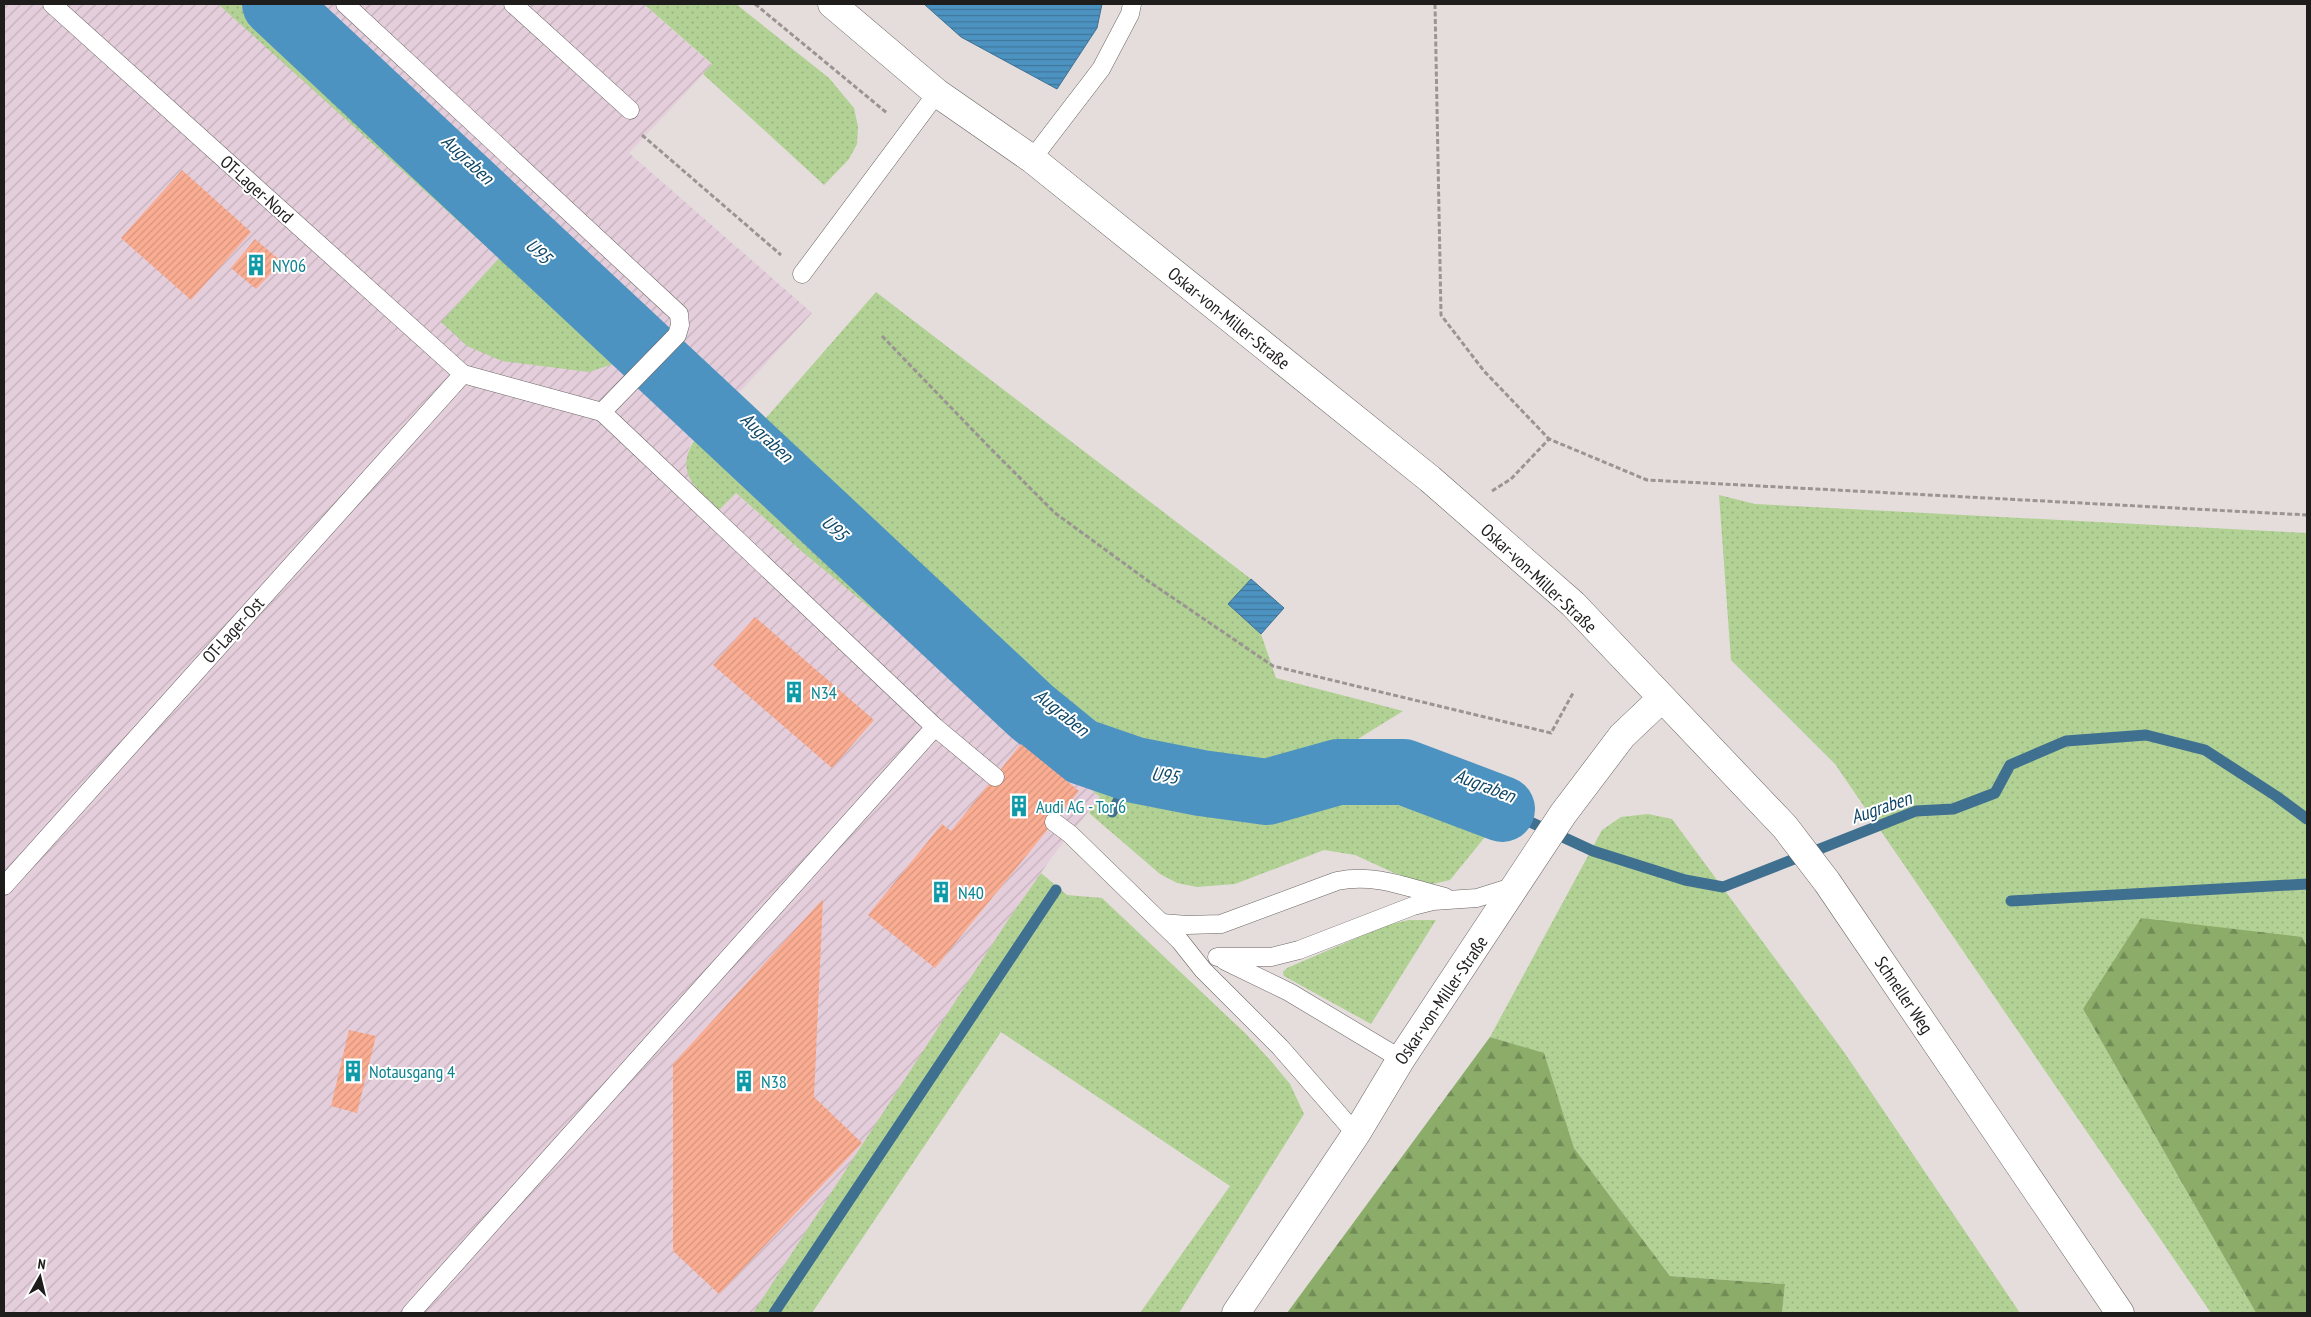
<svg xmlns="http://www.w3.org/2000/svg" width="2311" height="1317" viewBox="0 0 2311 1317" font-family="'PT Sans Narrow',sans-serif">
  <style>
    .industrial { fill: url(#industrial-furrows) }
    .grass { fill: url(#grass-dots) }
    .forest { fill: url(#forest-firs) }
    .water { fill: url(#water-rules); stroke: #3f7090 }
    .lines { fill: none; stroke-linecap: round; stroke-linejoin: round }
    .stream { stroke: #3f7090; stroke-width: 11 }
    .river { stroke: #4d93c1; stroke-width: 66 }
    .building { fill: url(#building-hatch) }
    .service-casing { stroke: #6a6563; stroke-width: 19 }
    .tertiary-casing { stroke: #6a6563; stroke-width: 29 }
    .secondary-casing { stroke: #6a6563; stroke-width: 29 }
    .path { stroke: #9a9593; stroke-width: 3; stroke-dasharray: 5 2.5; stroke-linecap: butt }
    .service { stroke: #fff; stroke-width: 18 }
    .tertiary { stroke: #fff; stroke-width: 28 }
    .secondary { stroke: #fff; stroke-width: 28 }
    .labels { text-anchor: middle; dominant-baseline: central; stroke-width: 4; stroke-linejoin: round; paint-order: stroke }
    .street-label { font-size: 18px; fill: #1f1d1c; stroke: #fff }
    .culture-label { font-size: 18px; fill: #0d838f; stroke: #fff; text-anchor: start }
    .water-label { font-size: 19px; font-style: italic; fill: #0f4766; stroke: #fff }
  </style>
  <defs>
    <pattern id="industrial-furrows" width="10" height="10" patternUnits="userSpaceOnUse" patternTransform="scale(1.25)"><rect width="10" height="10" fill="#e4cedb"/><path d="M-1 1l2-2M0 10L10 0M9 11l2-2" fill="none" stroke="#c3b0bb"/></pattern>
    <pattern id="grass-dots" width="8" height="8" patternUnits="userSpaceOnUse" patternTransform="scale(1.25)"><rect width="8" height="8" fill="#b2d194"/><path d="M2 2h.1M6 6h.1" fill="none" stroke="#99b37f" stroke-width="1.8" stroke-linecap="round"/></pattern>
    <pattern id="forest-firs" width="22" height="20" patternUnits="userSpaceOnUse" patternTransform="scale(1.25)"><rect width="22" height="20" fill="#8cad6a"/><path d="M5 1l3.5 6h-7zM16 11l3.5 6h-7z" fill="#728c56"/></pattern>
    <pattern id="water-rules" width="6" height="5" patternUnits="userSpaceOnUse" patternTransform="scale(1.25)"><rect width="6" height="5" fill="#4d93c1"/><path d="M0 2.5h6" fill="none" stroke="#3f779c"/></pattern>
    <pattern id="building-hatch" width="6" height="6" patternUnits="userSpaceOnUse" patternTransform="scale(1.25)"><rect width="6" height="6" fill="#faad92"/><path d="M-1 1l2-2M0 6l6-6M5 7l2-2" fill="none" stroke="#d6947d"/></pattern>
  </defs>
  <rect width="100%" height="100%" fill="#e4dddb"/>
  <path class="industrial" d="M 4,4 L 644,4 L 712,65 L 629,153 L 812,313 L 738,394 L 693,440 L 688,451 L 806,555 L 1100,797 L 1052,857 L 1010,917 L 761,1313 L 4,1313 Z"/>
  <g class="grass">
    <path d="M 218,4 L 314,4 L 658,317 L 613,364 L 589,372 L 502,361 L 467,346 L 441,322 L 499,258 Z"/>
    <path d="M 644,4 L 736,4 L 829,78 L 854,108 L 858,127 L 857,144 L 849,159 L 824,185 L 703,74 L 712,64 Z"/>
    <path d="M 876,292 L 1251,579 L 1228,604 L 1261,634 L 1276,678 L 1403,711 L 1269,794 L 1406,783 L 1498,821 L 1450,880 L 1432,884 L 1403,877 L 1355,855 L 1324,850 L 1235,884 L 1197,887 L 1177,883 L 1160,874 L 1089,813 L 1100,797 L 806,555 L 736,493 L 719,510 C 711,501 699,492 692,482 C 670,449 718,415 738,394 L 766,418 Z"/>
    <path d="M 1719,495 L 1755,504 L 2307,533 L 2307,947 L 2302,937 L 2083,1009 L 2256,1313 L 2211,1313 L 1835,764 L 1731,660 Z"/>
    <path d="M 1648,814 L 1672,819 L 1844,1052 L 2020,1313 L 1782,1313 L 1785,1284 L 1670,1276 L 1574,1148 L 1544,1054 L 1490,1037 L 1602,830 L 1621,817 Z"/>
    <path d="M 1041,873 L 1067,895 L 1102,898 L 1246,1034 L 1270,1060 L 1290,1084 L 1304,1114 L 1179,1313 L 1140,1313 L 1230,1186 L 1001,1032 L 812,1313 L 753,1313 L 1010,917 Z"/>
    <path d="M 1409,920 L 1436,920 L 1371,1024 L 1284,976 L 1283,972 L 1287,968 L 1387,925 Z"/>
  </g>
  <g class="forest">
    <path d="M 2141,918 L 2302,937 L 2307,947 L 2307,1313 L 2256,1313 L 2083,1009 Z"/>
    <path d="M 1490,1037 L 1544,1053 L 1574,1148 L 1670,1276 L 1785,1284 L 1782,1313 L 1287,1313 Z"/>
  </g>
  <g class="water">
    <path d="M 924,4 L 1102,4 L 1097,28 L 1057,89 L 961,37 Z"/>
    <path d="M 1251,579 L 1284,608 L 1261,634 L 1228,604 Z"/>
  </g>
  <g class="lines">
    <g class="stream">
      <path d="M 275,4 L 637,339"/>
      <path d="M 718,415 L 1031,711 L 1080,751 L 1135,770 L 1201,783 L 1267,792 L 1338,772 L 1404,772 L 1502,809 L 1593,851 L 1685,880 L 1723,887 L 1916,811 L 1953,809 L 1995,793 L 2010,765 L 2066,741 L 2146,735 L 2205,750 L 2276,796 L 2307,819"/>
      <path d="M 1112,812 L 1135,770"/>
      <path d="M 2011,901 L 2307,884"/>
      <path d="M 774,1313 L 1056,890"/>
    </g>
    <path class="river" d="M 275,4 L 1031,711 L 1080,751 L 1135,770 L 1201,783 L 1267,792 L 1338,772 L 1404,772 L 1502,809"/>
  </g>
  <g class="building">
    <path d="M 182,170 L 251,232 L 191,300 L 121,238 Z"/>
    <path d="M 255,239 L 282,262 L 256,289 L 231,268 Z"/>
    <path d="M 755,617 L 874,720 L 832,768 L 713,665 Z"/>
    <path d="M 1021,744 L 1079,791 L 935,968 L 868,915 L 942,824 L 951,831 Z"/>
    <path d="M 823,899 L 814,1097 L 862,1143 L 719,1294 L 673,1251 L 673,1064 Z"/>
    <path d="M 349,1030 L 376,1036 L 357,1113 L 331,1106 Z"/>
  </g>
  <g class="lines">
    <g class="service-casing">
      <g id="service">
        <path d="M 52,4 L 463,374 L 602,412 L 677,335 L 680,325 L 679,314 L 345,4"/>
        <path d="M 513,4 L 630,110"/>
        <path d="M 1032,159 L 1101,69 L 1130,14 L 1132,4"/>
        <path d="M 802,274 L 937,93"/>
        <path d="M 602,412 L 935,727 L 995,777"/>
        <path d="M 1054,822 L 1070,834 L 1180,941 L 1203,970 L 1280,1047 L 1356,1134"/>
        <path d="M 4,886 L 463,374"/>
        <path d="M 1162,923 L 1187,925 L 1221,924 L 1337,881 C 1376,873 1408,888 1445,897"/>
        <path d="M 1217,957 L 1271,957 L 1299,950 L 1413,906 L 1433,901 L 1477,898 L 1515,886"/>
        <path d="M 1225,961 L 1289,992 L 1401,1059"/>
        <path d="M 411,1313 L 935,727"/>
      </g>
    </g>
    <g class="tertiary-casing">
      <path id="tertiary" d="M 1236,1313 L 1356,1134 L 1401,1059 L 1563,814 L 1622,736 L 1661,699"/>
    </g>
    <g class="secondary-casing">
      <path id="secondary" d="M 832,4 L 937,93 L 1032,159 L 1430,479 L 1573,604 L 1785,827 L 1827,882 L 2120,1313"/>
    </g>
    <g class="path">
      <path d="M 755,4 L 887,113"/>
      <path d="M 1435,4 L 1441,315 L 1484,371 L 1549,439"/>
      <path d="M 642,135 L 781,255"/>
      <path d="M 882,336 L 991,449 L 1055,513 L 1151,583 L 1273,666 L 1551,733 L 1573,693"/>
      <path d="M 1492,491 L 1511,479 L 1549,439 L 1647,480 L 2307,515"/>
    </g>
    <use href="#service" class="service"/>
    <use href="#tertiary" class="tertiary"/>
    <use href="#secondary" class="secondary"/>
  </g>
  <defs>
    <g id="building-bare" transform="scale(1.725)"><path d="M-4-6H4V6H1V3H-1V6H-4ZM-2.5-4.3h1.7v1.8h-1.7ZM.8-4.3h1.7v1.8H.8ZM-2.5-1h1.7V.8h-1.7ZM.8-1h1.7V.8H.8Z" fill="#0f9aa8" stroke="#fff" stroke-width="2.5" paint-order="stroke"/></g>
  </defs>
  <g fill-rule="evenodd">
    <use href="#building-bare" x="256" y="265"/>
    <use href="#building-bare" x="794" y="692"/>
    <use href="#building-bare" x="1019" y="806"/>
    <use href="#building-bare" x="941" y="892"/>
    <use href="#building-bare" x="353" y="1071"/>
    <use href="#building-bare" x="744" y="1081"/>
  </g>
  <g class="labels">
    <g class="street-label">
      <text transform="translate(257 189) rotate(42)">OT-Lager-Nord</text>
      <text transform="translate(1229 318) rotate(39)">Oskar-von-Miller-Straße</text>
      <text transform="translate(1539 578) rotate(43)">Oskar-von-Miller-Straße</text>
      <text transform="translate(233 630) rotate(-48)">OT-Lager-Ost</text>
      <text transform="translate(1904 995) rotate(56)">Schneller Weg</text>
      <text transform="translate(1441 1000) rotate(-56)">Oskar-von-Miller-Straße</text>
    </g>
    <g class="culture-label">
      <text x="272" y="265">NY06</text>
      <text x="811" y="692">N34</text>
      <text x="1036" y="806">Audi AG - Tor 6</text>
      <text x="958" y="892">N40</text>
      <text x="369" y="1071">Notausgang 4</text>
      <text x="761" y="1081">N38</text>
    </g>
    <g class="water-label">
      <text transform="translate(468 159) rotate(43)">Augraben</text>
      <text transform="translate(539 251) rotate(43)">U95</text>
      <text transform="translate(767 437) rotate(43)">Augraben</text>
      <text transform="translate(835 528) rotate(43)">U95</text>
      <text transform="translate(1062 712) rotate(39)">Augraben</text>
      <text transform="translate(1165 775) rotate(9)">U95</text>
      <text transform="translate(1485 785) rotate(21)">Augraben</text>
      <text transform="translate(1881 807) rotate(-19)">Augraben</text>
    </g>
  </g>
  <rect width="2311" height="1317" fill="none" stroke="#1f1d1c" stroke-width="10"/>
  <g transform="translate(40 1277) rotate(8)" stroke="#ffffff" stroke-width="4" paint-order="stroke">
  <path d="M0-4L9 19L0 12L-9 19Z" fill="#1f1d1c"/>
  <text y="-8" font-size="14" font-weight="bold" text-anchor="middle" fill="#1f1d1c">N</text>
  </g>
</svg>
